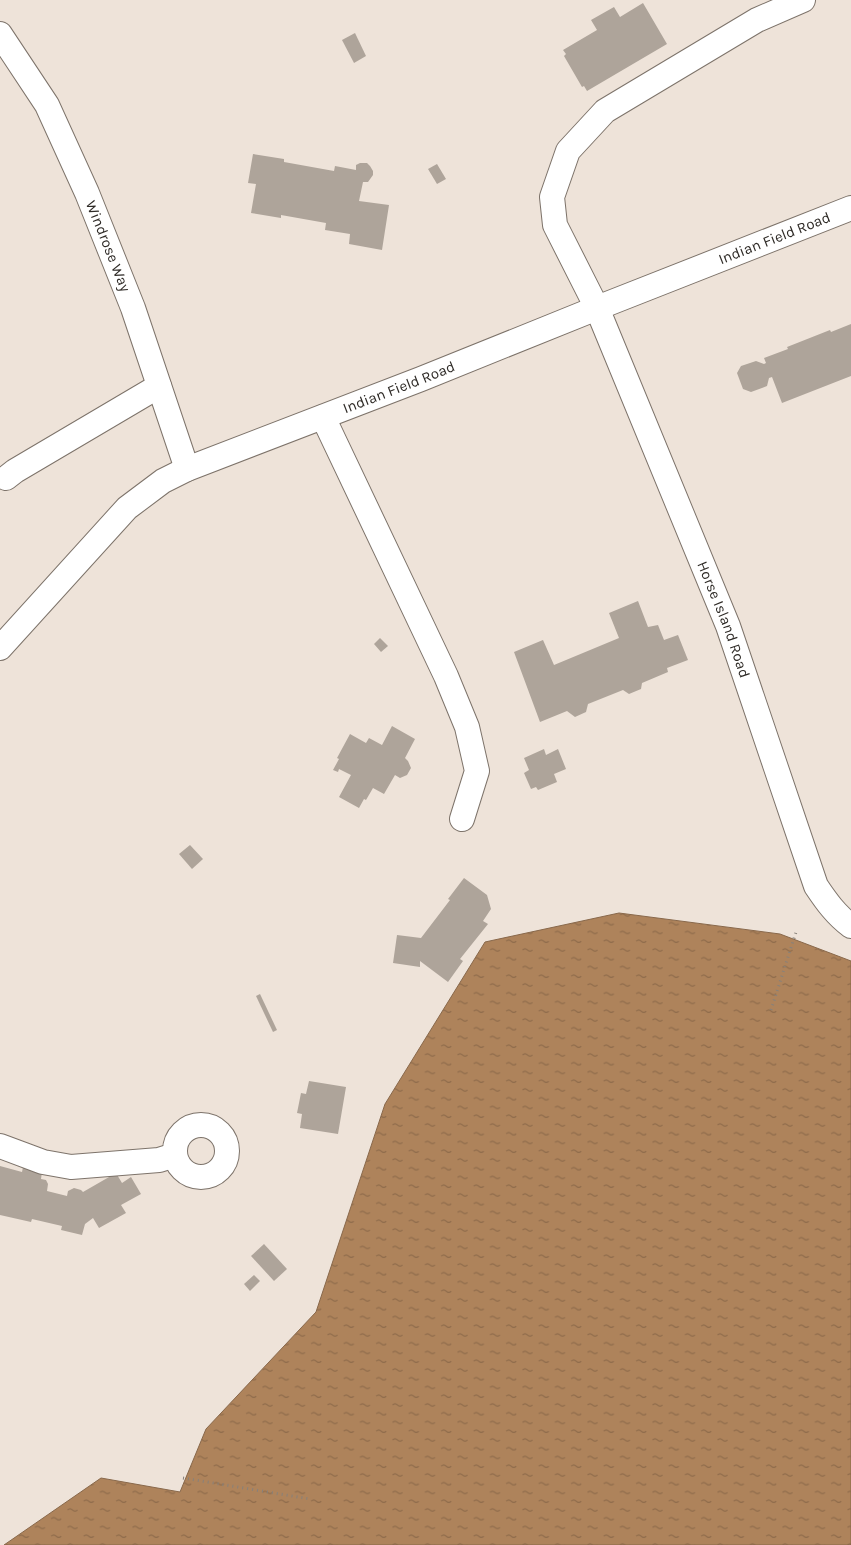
<svg xmlns="http://www.w3.org/2000/svg" width="851" height="1545" viewBox="0 0 851 1545" font-family="Karla,sans-serif">
  <style>
    .water { fill: url(#water-ripples); stroke: #88684b }
    .building { fill: #aea49a }
    .lines { fill: none; stroke-linecap: round; stroke-linejoin: round }
    .minor-casing { stroke: #7d736a; stroke-width: 26 }
    .path { stroke: #88817a; stroke-width: 3; stroke-dasharray: 1 4; stroke-linecap: butt }
    .minor { stroke: #fff; stroke-width: 24 }
    .labels { text-anchor: middle; dominant-baseline: central; stroke-width: 4.5; stroke-linejoin: round; paint-order: stroke }
    .street-label { font-size: 15px; fill: #2e2a26; stroke: #fcf0e6 }
  </style>
  <defs>
    <pattern id="water-ripples" width="26" height="14" patternUnits="userSpaceOnUse" patternTransform="scale(1.25)"><rect width="26" height="14" fill="#ae835b"/><path d="M2 4q2-2 4 0t4 0M15 11q2-2 4 0t4 0" fill="none" stroke="#8e6b4b"/></pattern>
  </defs>
  <rect width="100%" height="100%" fill="#eee3d9"/>
  <path class="water" d="M 619,913 L 780,934 L 851,961 L 851,1545 L 4,1545 L 101,1478 L 180,1492 L 206,1429 L 316,1312 L 385,1104 L 485,942 Z"/>
  <g class="building">
    <path d="M 643,3 L 667,44 L 587,91 L 584,86 L 582,87 L 564,56 L 566,54 L 563,50 L 597,30 L 591,20 L 614,7 L 620,17 Z"/>
    <path d="M 355,33 L 366,56 L 354,63 L 342,40 Z"/>
    <path d="M 253,154 L 284,159 L 284,162 L 334,171 L 335,166 L 356,170 L 356,165 L 360,163 L 367,163 L 370,166 L 373,171 L 373,175 L 368,182 L 363,182 L 359,201 L 389,205 L 382,250 L 349,244 L 350,234 L 325,230 L 326,223 L 281,215 L 281,218 L 251,213 L 256,184 L 248,183 Z"/>
    <path d="M 437,164 L 446,179 L 437,184 L 428,169 Z"/>
    <path d="M 851,324 L 851,376 L 782,403 L 772,377 L 769,378 L 767,386 L 751,392 L 743,389 L 737,373 L 741,366 L 756,361 L 764,364 L 766,363 L 764,358 L 788,349 L 787,347 L 830,330 L 831,332 Z"/>
    <path d="M 638,601 L 648,627 L 658,625 L 664,640 L 678,635 L 688,660 L 667,668 L 668,672 L 642,683 L 641,689 L 629,694 L 623,690 L 588,704 L 586,712 L 575,717 L 567,711 L 540,722 L 514,652 L 543,640 L 554,665 L 619,638 L 609,613 Z"/>
    <path d="M 380,638 L 388,646 L 381,652 L 374,644 Z"/>
    <path d="M 392,726 L 415,739 L 405,758 L 408,761 L 411,768 L 407,775 L 400,778 L 395,775 L 384,794 L 373,788 L 366,800 L 364,799 L 359,808 L 339,797 L 351,775 L 339,769 L 338,772 L 333,770 L 339,759 L 337,758 L 350,734 L 366,743 L 369,738 L 382,745 Z"/>
    <path d="M 544,749 L 546,755 L 558,749 L 566,769 L 554,774 L 557,782 L 538,790 L 536,787 L 531,789 L 524,773 L 529,770 L 524,758 Z"/>
    <path d="M 190,845 L 203,859 L 192,869 L 179,854 Z"/>
    <path d="M 464,878 L 487,895 L 491,909 L 483,921 L 488,924 L 460,959 L 463,961 L 448,982 L 420,961 L 420,967 L 393,963 L 397,935 L 421,938 L 450,900 L 448,899 Z"/>
    <path d="M 260,994 L 277,1030 L 273,1032 L 256,996 Z"/>
    <path d="M 309,1081 L 346,1087 L 338,1134 L 300,1128 L 302,1114 L 297,1113 L 301,1093 L 306,1094 Z"/>
    <path d="M 0,1166 L 22,1172 L 23,1167 L 42,1172 L 41,1179 L 46,1180 L 48,1184 L 47,1191 L 67,1196 L 68,1191 L 74,1188 L 81,1190 L 83,1192 L 116,1173 L 122,1183 L 131,1177 L 141,1194 L 121,1205 L 126,1213 L 99,1228 L 93,1218 L 85,1224 L 82,1235 L 61,1230 L 62,1226 L 32,1219 L 31,1222 L 0,1215 Z"/>
    <path d="M 264,1244 L 287,1269 L 274,1281 L 251,1256 Z"/>
    <path d="M 254,1275 L 260,1281 L 250,1291 L 244,1284 Z"/>
  </g>
  <g class="lines">
    <g class="minor-casing">
      <g id="minor">
        <path id="s1" d="M 803,0 L 757,20 L 605,111 L 568,151 L 552,197 L 555,225 L 597,308 L 728,626 L 816,886 C 826,901 836,915 851,926"/>
        <path id="s2" d="M 0,34 L 47,105 L 87,193 L 133,308 L 187,469"/>
        <path d="M 323,417 L 446,676 L 467,727 L 477,771 L 462,819"/>
        <path d="M 6,478 L 15,471 L 159,386"/>
        <path id="s3" d="M 0,648 L 127,508 L 163,481 L 187,469 L 421,379 L 597,308 L 851,208"/>
        <circle cx="201" cy="1151" r="26"/>
        <path d="M 0,1146 L 43,1162 L 71,1167 L 159,1160 L 175,1155"/>
      </g>
    </g>
    <g class="path">
      <path d="M 771,1010 L 797,929"/>
      <path d="M 183,1478 L 310,1499"/>
    </g>
    <use href="#minor" class="minor"/>
  </g>
  <g class="labels">
    <g class="street-label">
      <text stroke="none"><textPath href="#s3" startOffset="892">Indian Field Road</textPath></text>
      <text stroke="none"><textPath href="#s2" startOffset="239">Windrose Way</textPath></text>
      <text stroke="none"><textPath href="#s3" startOffset="488">Indian Field Road</textPath></text>
      <text stroke="none"><textPath href="#s1" startOffset="788">Horse Island Road</textPath></text>
    </g>
  </g>
</svg>
